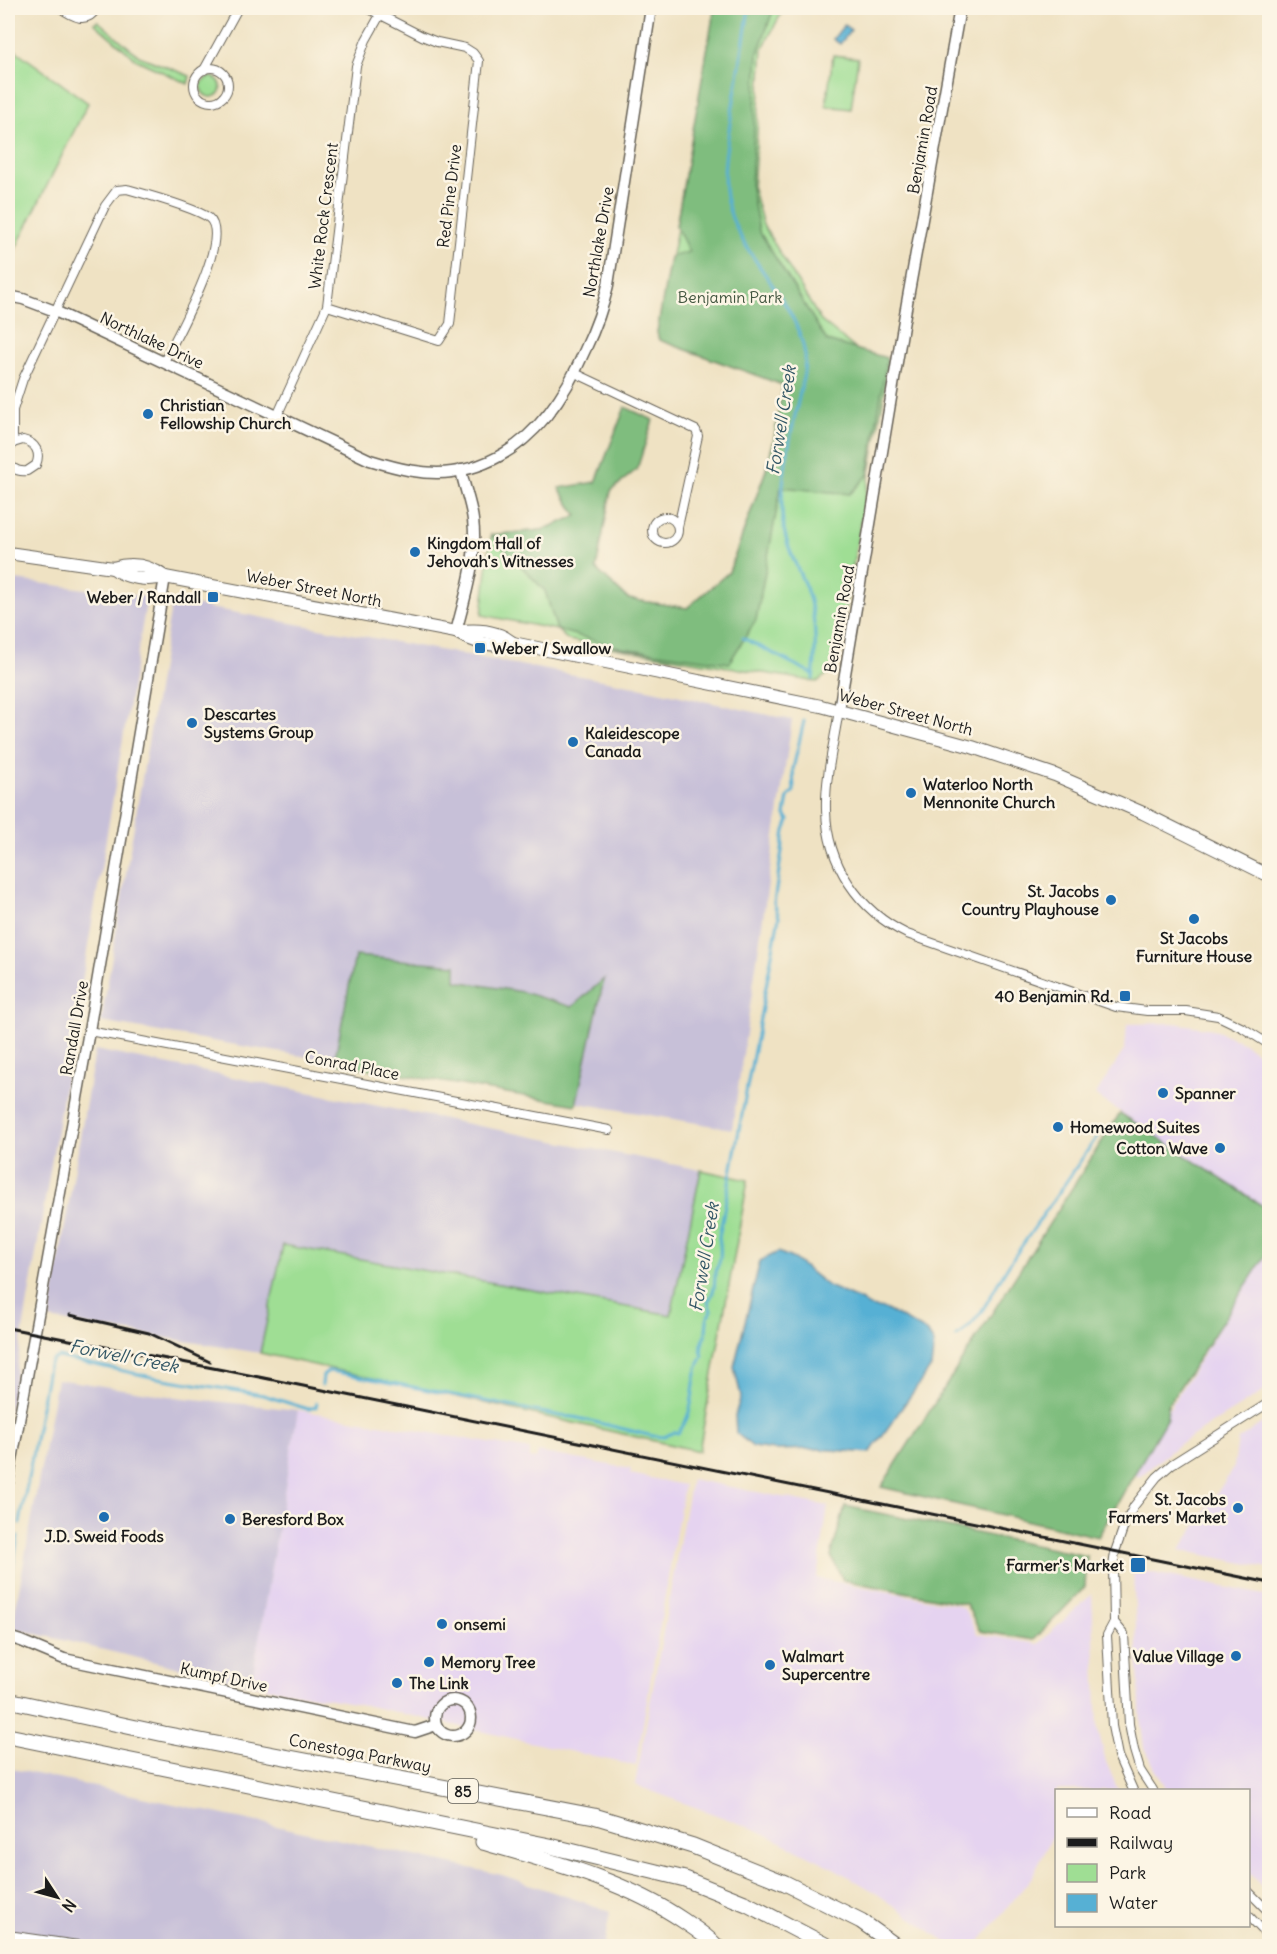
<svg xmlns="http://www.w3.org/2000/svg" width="1277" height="1954" viewBox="0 0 1277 1954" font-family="Delius,sans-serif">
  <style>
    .built { fill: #e5d3f0 }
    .industrial { fill: #c7c0d8 }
    .green { fill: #9fde94; stroke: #5e7d58; stroke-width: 1.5 }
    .forest { fill: #7fbd7e; stroke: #4e6c4d; stroke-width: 1.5 }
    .water { fill: #56b0d4; stroke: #396678; stroke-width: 1.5 }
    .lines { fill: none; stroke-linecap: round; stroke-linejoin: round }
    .stream { stroke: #56b0d4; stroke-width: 3 }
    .minor-casing { stroke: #666156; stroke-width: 10 }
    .tertiary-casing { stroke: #666156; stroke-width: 13 }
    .secondary-casing { stroke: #666156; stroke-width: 14 }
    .motorway-casing { stroke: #666156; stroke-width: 17 }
    .minor { stroke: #fff; stroke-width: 8 }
    .tertiary { stroke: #fff; stroke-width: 10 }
    .secondary { stroke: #fff; stroke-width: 12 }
    .motorway { stroke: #fff; stroke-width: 15 }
    .rail { stroke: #1c1c1c; stroke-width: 3 }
    .poi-dot { fill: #1f6fb2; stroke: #fcf5e5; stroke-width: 2 }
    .labels { text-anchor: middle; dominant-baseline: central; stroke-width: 5; stroke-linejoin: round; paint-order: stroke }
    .shield { fill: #fcf5e5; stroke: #5f5d58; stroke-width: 1.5 }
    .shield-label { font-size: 15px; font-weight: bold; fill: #1c1c1c }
    .street-label { font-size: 16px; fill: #1c1c1c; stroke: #fcf5e5 }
    .park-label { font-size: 16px; fill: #435640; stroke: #fcf5e5 }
    .poi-label { font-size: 16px; font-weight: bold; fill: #1c1c1c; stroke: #fcf5e5; text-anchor: start }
    .water-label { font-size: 18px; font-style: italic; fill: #335766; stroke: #fcf5e5 }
  </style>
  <rect width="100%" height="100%" fill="#fcf5e5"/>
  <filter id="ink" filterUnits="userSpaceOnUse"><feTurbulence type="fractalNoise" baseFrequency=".0167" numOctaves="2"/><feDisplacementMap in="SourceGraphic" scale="12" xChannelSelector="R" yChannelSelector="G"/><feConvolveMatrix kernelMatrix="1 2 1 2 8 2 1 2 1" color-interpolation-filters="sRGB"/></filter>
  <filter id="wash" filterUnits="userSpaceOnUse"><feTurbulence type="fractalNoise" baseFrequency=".008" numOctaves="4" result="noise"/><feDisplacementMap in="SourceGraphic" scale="24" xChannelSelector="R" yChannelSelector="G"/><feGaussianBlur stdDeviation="1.35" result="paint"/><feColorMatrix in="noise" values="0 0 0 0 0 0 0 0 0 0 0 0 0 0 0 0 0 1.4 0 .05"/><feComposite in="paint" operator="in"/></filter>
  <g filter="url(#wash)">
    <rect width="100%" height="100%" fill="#efe2c3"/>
    <g class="built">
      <path d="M 1174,1023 L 1213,1029 L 1242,1042 L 1269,1060 L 1269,1211 L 1095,1095 L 1125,1049 L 1127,1024 Z"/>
      <path d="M 1269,1248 L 1269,1388 L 1178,1445 L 1139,1477 L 1130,1472 Z"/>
      <path d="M 298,1410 L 530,1450 L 530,1458 L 536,1459 L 538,1452 L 631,1469 L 630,1474 L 684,1485 L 636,1766 L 360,1704 L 251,1685 Z"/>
      <path d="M 1269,1418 L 1269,1568 L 1180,1550 L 1234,1467 L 1238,1440 Z"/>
      <path d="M 691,1479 L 828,1506 L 817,1578 L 957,1605 L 964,1609 L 969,1617 L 977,1634 L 1038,1644 L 1092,1594 L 1098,1729 L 1106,1762 L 1118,1790 L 1056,1790 L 1056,1827 L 1044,1854 L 1032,1877 L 976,1946 L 952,1946 L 873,1891 L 830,1866 L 757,1830 L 635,1785 Z"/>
      <path d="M 1133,1569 L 1269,1596 L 1269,1894 L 1249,1873 L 1248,1790 L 1167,1790 L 1144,1748 L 1141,1725 Z"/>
    </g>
    <g class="industrial">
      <path d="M 8,579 L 147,597 L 8,1419 Z"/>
      <path d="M 172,601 L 629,685 L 792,720 L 732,1129 L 101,1022 Z"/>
      <path d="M 95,1050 L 701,1170 L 671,1315 L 284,1245 L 260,1353 L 49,1319 Z"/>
      <path d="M 57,1379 L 175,1397 L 298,1410 L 251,1685 L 12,1628 Z"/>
      <path d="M 8,1768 L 502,1875 L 610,1911 L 604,1946 L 8,1946 Z"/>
    </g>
    <g class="green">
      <path d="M 720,8 L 784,8 L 763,48 L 753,189 L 763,225 L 821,321 L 862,354 L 890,362 L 834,669 L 817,682 L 568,640 L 557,630 L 482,615 L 491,535 L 542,530 L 577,516 L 596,569 L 628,599 L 687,608 L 729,572 L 766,470 L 774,440 L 783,385 L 659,340 L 657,332 Z"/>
      <path d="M 98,21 L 139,56 L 190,76 L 188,84 L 137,60 L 94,23 Z"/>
      <path d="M 8,45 L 88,103 L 8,264 Z"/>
      <path d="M 833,55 L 858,58 L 851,109 L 826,106 Z"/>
      <circle cx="211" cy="87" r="10"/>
      <path d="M 701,1170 L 748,1180 L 699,1451 L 260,1353 L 283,1245 L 671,1315 Z"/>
    </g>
    <g class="forest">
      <path d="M 720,8 L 774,8 L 758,53 L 751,188 L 759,231 L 827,341 L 887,358 L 868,475 L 850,494 L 781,487 L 756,620 L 729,663 L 622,648 L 557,630 L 545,591 L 491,535 L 542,530 L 577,516 L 559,488 L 596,482 L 625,407 L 653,420 L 637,469 L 611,491 L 596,569 L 628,599 L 687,608 L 729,572 L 766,470 L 774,440 L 783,385 L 659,340 L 657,332 L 670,257 L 689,252 L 676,226 L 714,11 Z"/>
      <path d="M 355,956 L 456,965 L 456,981 L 522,992 L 572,1007 L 604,979 L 576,1105 L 334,1063 Z"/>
      <path d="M 1120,1113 L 1269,1210 L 1269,1250 L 1168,1405 L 1167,1418 L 1098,1537 L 881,1487 Z"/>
      <path d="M 845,1506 L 1087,1556 L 1085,1587 L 1034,1640 L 980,1631 L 966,1604 L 843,1580 L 831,1556 Z"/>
    </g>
    <g class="water">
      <path d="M 844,25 L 851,30 L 840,44 L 833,39 Z"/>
      <path d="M 778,1252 L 794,1259 L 828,1286 L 862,1301 L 869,1307 L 885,1309 L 927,1332 L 934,1343 L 931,1367 L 870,1453 L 818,1449 L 774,1450 L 753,1447 L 736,1433 L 735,1415 L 741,1396 L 734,1367 L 760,1261 Z"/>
    </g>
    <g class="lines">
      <g class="stream">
        <path d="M 749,8 C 744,42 738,76 732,111 C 728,138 721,170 726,197 C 737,257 796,295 805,355 C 806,360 804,367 804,373 C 796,415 777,482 783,523 C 786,547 797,566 806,588 C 817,618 817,648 813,679"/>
        <path d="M 743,638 L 813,674"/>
        <path d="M 956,1337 C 985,1317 991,1291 1010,1263 C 1041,1218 1072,1174 1102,1129"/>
        <path d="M 322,1385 L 323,1375 L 328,1371 L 336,1372 L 561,1416 L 574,1417 L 653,1436 L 664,1437 L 674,1432 L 678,1433 C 699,1407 688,1379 703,1356 C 698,1345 705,1341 706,1331 C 707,1322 706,1318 711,1311 L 708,1301 C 715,1293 715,1281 715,1271 C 722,1262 721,1248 719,1237 L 779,917 L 774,903 L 785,831 L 789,820 L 785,815 L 788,797 L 794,791 L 793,769 L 804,721"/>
        <path d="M 20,1523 L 48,1368 L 52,1360 L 58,1357 L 152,1377 L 263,1395 L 308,1409 L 316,1407 L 317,1403"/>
        <path d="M 8,1596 L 18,1536"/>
      </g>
    </g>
  </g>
  <g filter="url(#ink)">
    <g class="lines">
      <g class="minor-casing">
        <g id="minor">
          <path d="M 60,8 C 73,17 87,25 97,8"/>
          <circle cx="211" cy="85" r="17"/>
          <path d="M 204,70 L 238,8"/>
          <path d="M 327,306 L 439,341 L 450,324 L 479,61 L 473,53 L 465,48 L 437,42 L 422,36 L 367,8"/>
          <path d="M 575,373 L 696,430 L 698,436 L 678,527"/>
          <path d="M 277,416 L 327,306 L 356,66 L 366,40 L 380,15"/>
          <path d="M 13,443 L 13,410 L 23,379 L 105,206 L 117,190 L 127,189 C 145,194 196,208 209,218 C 233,238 175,338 164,362"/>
          <path d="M 8,452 L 13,443 L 23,440 C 36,443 41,453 36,465 L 27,471 C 18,472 11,469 8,460"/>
          <circle cx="665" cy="530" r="13"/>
          <path d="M 839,710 C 834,743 825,777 826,810 C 827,864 859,911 907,934 L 1116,1007 L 1147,1011 L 1186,1011 L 1218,1016 L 1243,1028 L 1270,1045"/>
          <path d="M 89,1031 L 609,1130"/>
          <path d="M 1114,1622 L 1124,1634 L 1129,1724 L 1134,1750 L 1140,1770 L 1153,1790"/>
          <path d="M 1133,1790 L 1118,1756 L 1112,1726 L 1107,1635 L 1114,1622 L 1113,1567 L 1115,1552 L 1124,1526 L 1134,1506 L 1157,1477 L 1172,1464 L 1270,1402"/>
          <path d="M 1248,1891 L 1270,1913"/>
          <path d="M 1248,1915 L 1270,1938"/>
          <path d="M 8,1935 L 85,1946"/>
        </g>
      </g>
      <g class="tertiary-casing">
        <g id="tertiary">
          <path d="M 8,296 L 23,299 L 55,311 L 370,460 C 396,468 425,476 452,472 C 520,462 560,408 585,350 C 595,329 603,308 608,285 L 651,8"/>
          <path d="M 456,632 C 465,596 478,558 473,520 C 471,503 464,487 461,470"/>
          <path d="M 839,710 L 905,314 L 960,8"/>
          <path d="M 8,1482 L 89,1031 L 165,577"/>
          <path d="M 8,1637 L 21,1641 L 64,1659 L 415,1732 L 436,1725"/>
          <circle cx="453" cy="1718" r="18"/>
        </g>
      </g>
      <g class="secondary-casing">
        <g id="secondary">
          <path d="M 8,553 L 113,568 C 132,562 149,565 165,577"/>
          <path d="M 113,568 C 127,579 148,581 165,577 L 456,632 C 476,629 497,630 513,643"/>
          <path d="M 456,632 C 472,642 494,648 513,643 L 821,706 L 972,747 L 1055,775 L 1143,813 L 1270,876"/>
        </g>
      </g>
      <g class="motorway-casing">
        <g id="motorway">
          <path d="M 8,1700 L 164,1734 L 594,1816 L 693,1846 L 785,1883 L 861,1921 L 896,1946"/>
          <path d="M 8,1736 L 550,1846 L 685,1879 L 747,1904 L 827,1946"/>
          <path d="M 483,1842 C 552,1862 624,1880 684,1921 C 696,1929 707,1936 716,1946"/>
        </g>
      </g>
      <use href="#minor" class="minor"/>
      <use href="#tertiary" class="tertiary"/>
      <use href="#secondary" class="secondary"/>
      <use href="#motorway" class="motorway"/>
      <g class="rail">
        <path d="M 70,1315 L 149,1333 L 210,1362"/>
        <path d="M 8,1328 L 259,1377 L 1270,1583"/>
      </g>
    </g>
  </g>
  <g class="poi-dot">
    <circle cx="148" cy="414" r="6"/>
    <circle cx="415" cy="552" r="6"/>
    <rect x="207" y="591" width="12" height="12" rx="3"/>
    <rect x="474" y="642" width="12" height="12" rx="3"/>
    <circle cx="192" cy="723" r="6"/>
    <circle cx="573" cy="742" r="6"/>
    <circle cx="911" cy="793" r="6"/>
    <circle cx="1111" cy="900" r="6"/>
    <circle cx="1194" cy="919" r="6"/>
    <rect x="1119" y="990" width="12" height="12" rx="3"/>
    <circle cx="1163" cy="1093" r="6"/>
    <circle cx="1058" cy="1127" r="6"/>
    <circle cx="1220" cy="1148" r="6"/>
    <circle cx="1238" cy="1508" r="6"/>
    <circle cx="104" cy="1517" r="6"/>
    <circle cx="230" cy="1519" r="6"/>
    <rect x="1130" y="1557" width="16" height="16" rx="3"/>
    <circle cx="442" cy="1624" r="6"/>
    <circle cx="1236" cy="1656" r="6"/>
    <circle cx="429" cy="1662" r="6"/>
    <circle cx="770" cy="1665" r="6"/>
    <circle cx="397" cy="1683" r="6"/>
  </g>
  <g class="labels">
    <rect class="shield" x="448" y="1779" width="30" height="24" rx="4.5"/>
    <g class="shield-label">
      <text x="463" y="1791">85</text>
    </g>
    <g class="street-label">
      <text transform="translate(922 140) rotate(-80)">Benjamin Road</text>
      <text transform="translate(449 196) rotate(-83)">Red Pine Drive</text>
      <text transform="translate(323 216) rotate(-83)">White Rock Crescent</text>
      <text transform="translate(598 242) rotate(-80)">Northlake Drive</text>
      <text transform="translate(152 340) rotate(25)">Northlake Drive</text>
      <text transform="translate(314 588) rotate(11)">Weber Street North</text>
      <text transform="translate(839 619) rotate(-80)">Benjamin Road</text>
      <text transform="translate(906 712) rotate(15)">Weber Street North</text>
      <text transform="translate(74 1028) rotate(-80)">Randall Drive</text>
      <text transform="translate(352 1065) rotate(11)">Conrad Place</text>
      <text transform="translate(224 1677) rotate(12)">Kumpf Drive</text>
      <text transform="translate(360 1753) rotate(11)">Conestoga Parkway</text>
    </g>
    <g class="park-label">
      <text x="730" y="297">Benjamin Park</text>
    </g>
    <g class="poi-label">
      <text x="160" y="405">Christian<tspan x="160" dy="18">Fellowship Church</tspan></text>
      <text x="427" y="543">Kingdom Hall of<tspan x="427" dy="18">Jehovah's Witnesses</tspan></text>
      <text x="201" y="597" text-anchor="end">Weber / Randall</text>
      <text x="492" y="648">Weber / Swallow</text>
      <text x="204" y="714">Descartes<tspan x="204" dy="18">Systems Group</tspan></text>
      <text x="585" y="733">Kaleidescope<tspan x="585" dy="18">Canada</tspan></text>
      <text x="923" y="784">Waterloo North<tspan x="923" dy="18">Mennonite Church</tspan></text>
      <text x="1099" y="891" text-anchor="end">St. Jacobs<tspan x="1099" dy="18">Country Playhouse</tspan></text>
      <text x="1194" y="938" text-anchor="middle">St Jacobs<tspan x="1194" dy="18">Furniture House</tspan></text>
      <text x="1113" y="996" text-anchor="end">40 Benjamin Rd.</text>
      <text x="1175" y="1093">Spanner</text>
      <text x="1070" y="1127">Homewood Suites</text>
      <text x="1208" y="1148" text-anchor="end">Cotton Wave</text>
      <text x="1226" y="1499" text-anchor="end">St. Jacobs<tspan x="1226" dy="18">Farmers' Market</tspan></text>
      <text x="242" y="1519">Beresford Box</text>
      <text x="104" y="1536" text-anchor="middle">J.D. Sweid Foods</text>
      <text x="1124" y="1565" text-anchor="end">Farmer's Market</text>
      <text x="454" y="1624">onsemi</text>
      <text x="782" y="1656">Walmart<tspan x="782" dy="18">Supercentre</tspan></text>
      <text x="1224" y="1656" text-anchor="end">Value Village</text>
      <text x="441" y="1662">Memory Tree</text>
      <text x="409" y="1683">The Link</text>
    </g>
    <g class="water-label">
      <text transform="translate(781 420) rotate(-81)">Forwell Creek</text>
      <text transform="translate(704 1257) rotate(-81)">Forwell Creek</text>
      <text transform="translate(124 1356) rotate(11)">Forwell Creek</text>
    </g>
  </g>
  <rect width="1277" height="1954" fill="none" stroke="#fcf5e5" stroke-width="30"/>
  <rect x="1055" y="1789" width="195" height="138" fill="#fcf5e5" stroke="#a29e95" stroke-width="1.5"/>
  <rect x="1067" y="1808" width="30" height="9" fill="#ffffff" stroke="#a29e95" stroke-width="1.5"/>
  <text x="1109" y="1819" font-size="18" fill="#1c1c1c">Road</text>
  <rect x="1067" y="1838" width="30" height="9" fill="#1c1c1c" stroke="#a29e95" stroke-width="1.5"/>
  <text x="1109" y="1849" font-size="18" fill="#1c1c1c">Railway</text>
  <rect x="1067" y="1864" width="30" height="18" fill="#9fde94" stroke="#a29e95" stroke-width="1.5"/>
  <text x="1109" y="1879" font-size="18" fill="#1c1c1c">Park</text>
  <rect x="1067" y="1894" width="30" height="18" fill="#56b0d4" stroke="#a29e95" stroke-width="1.5"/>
  <text x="1109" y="1909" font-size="18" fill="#1c1c1c">Water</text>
  <g transform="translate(57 1897) rotate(126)" stroke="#fcf5e5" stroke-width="4.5" paint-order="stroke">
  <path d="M0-4.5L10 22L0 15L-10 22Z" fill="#1c1c1c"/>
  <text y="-9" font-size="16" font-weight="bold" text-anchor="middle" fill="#1c1c1c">N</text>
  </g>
</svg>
